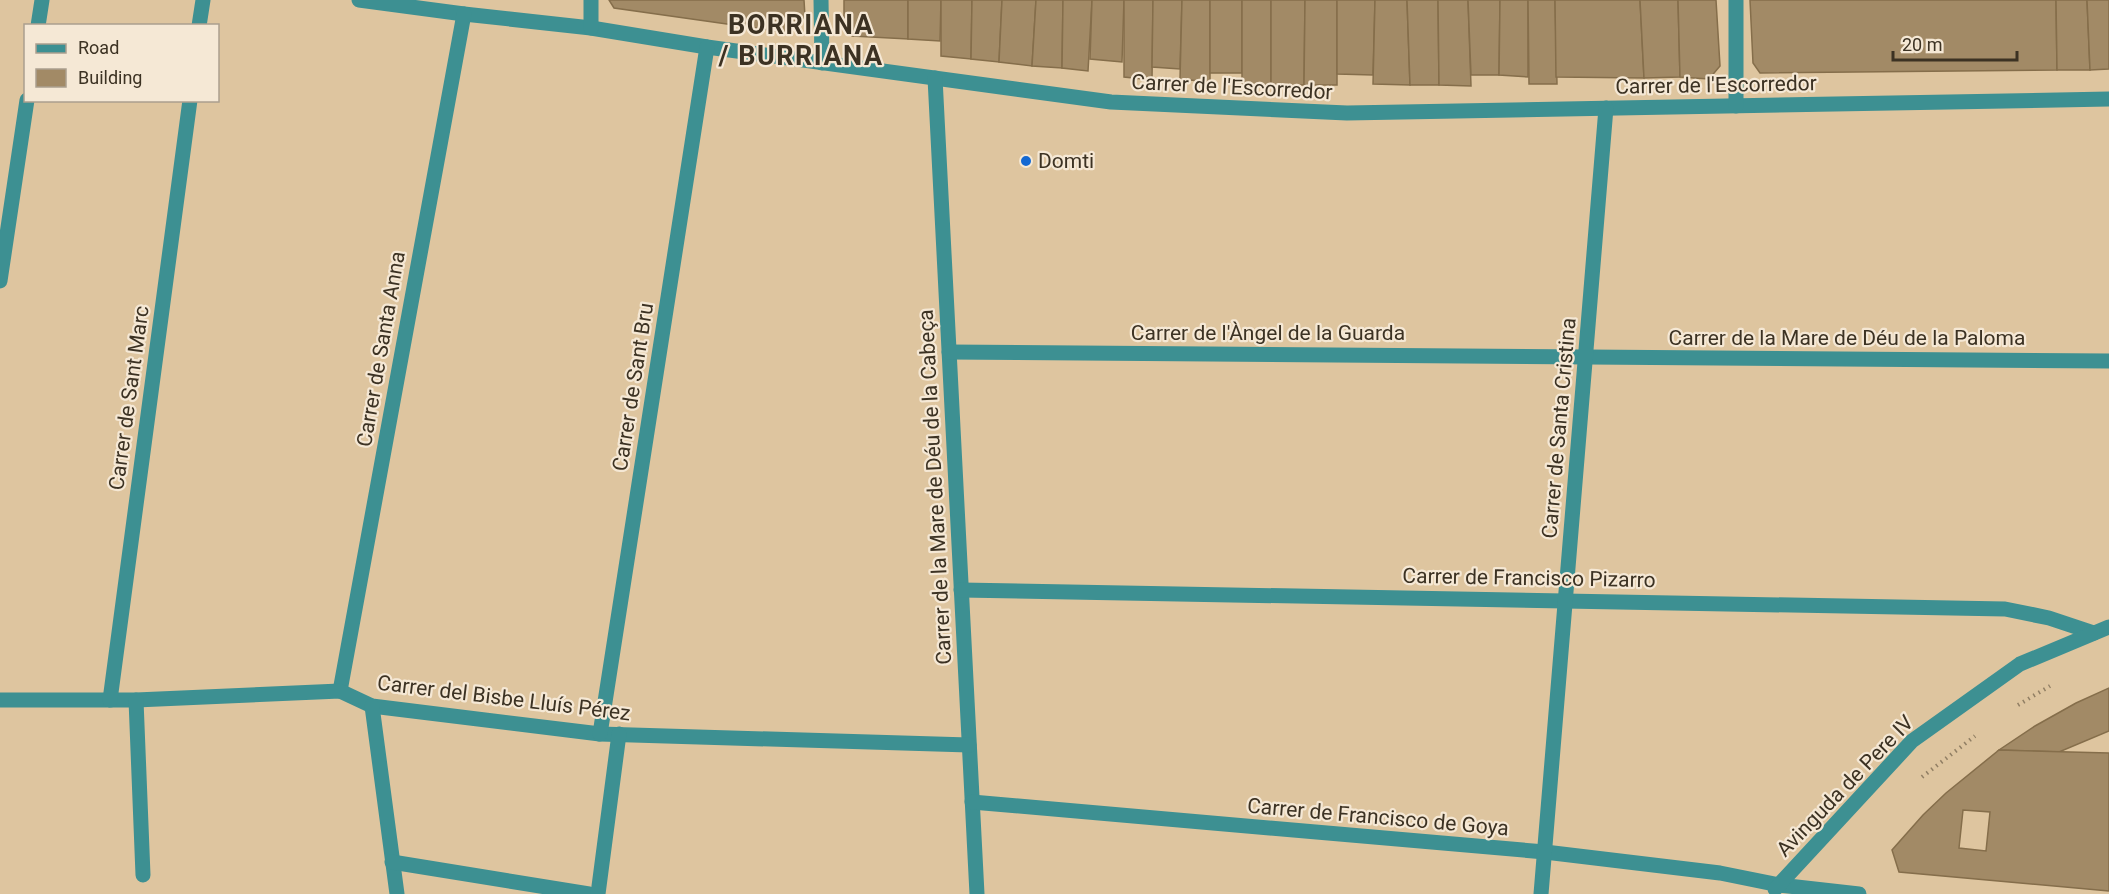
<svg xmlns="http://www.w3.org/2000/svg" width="2109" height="894" viewBox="0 0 2109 894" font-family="Roboto,sans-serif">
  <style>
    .building { fill: #a28a66; stroke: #856e4b; stroke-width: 1.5; fill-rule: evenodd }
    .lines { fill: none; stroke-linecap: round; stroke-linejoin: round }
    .path { stroke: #917f64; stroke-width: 4; stroke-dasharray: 1.5 4.5; stroke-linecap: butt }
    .minor { stroke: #3d9092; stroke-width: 15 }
    .poi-dot { fill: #1368d2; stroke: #f5e8d5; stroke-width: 2 }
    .labels { text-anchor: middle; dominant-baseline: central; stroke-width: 4.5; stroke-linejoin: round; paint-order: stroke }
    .street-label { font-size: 21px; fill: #3c3223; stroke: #f5e8d5 }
    .poi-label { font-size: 21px; fill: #3c3223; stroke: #f5e8d5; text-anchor: start }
    .district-label { font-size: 27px; font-weight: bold; letter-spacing: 1.5px; fill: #3c3223; stroke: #f5e8d5 }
  </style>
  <rect width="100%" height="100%" fill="#dec59f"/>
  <g class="building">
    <path d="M 609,0 L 804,0 L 805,17 L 784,32 L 614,8 Z"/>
    <path d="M 844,0 L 908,0 L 908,39 L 852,36 L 844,28 Z"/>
    <path d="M 908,0 L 941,0 L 940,41 L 908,39 Z"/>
    <path d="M 941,0 L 972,0 L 971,59 L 941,56 Z"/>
    <path d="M 972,0 L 1002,0 L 999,62 L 971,59 Z"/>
    <path d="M 1002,0 L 1036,0 L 1032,66 L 999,62 Z"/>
    <path d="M 1036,0 L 1063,0 L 1062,68 L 1032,66 Z"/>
    <path d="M 1063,0 L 1092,0 L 1088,71 L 1062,68 Z"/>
    <path d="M 1092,0 L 1124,0 L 1122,62 L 1090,59 Z"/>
    <path d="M 1124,0 L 1153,0 L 1152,80 L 1124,77 Z"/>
    <path d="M 1153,0 L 1182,0 L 1180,69 L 1152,67 Z"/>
    <path d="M 1182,0 L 1210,0 L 1210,82 L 1180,79 Z"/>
    <rect x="1210" y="0" width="32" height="73"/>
    <rect x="1242" y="0" width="29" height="85"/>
    <path d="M 1271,0 L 1305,0 L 1304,85 L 1271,85 Z"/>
    <path d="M 1305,0 L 1337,0 L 1337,85 L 1304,85 Z"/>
    <path d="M 1337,0 L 1375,0 L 1373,75 L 1337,74 Z"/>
    <path d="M 1375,0 L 1407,0 L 1410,85 L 1373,84 Z"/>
    <path d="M 1407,0 L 1438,0 L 1439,85 L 1410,85 Z"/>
    <path d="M 1438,0 L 1468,0 L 1471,86 L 1439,85 Z"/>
    <path d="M 1468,0 L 1500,0 L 1499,75 L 1471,75 Z"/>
    <path d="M 1500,0 L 1528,0 L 1528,77 L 1499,75 Z"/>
    <path d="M 1528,0 L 1555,0 L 1557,84 L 1529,84 Z"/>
    <path d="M 1555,0 L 1640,0 L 1644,78 L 1556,77 Z"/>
    <path d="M 1640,0 L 1678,0 L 1680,77 L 1644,78 Z"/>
    <path d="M 1678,0 L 1716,0 L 1720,66 L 1709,79 L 1680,77 Z"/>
    <path d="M 1750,0 L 2056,0 L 2057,70 L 1760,73 L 1753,63 Z"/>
    <path d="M 2056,0 L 2087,0 L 2090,70 L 2057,70 Z"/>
    <path d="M 2087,0 L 2109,0 L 2109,69 L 2090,70 Z"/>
    <path d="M 2109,688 L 2109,731 L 2059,752 L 1999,750 L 2035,726 L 2076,703 Z"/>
    <path d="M 1999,750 L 2109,753 L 2109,891 L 1899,872 L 1892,850 L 1923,815 L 1946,793 ZM 1963,810 L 1990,812 L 1986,851 L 1959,848 Z"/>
  </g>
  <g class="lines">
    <g class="path">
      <path d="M 2018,705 L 2050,686"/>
      <path d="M 1922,777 L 1975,736"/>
    </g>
    <g class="minor">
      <path d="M 359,0 L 464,14 L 591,28 L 707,47 L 1111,102 L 1347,113 L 2109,99"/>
      <path d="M 821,0 L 822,63"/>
      <path d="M 1736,0 L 1736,106"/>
      <path d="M 38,26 L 42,0"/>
      <path d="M 199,26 L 203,0"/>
      <path d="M 591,28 L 591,0"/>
      <path d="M 935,78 L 977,894"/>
      <path d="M 0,281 L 27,100"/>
      <path d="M 949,352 L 2109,361"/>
      <path d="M 961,590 L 2005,609 L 2049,618 L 2094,633"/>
      <path d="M 340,691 L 464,14"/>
      <path d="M 0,700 L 136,700 L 340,691 L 372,706 L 600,734 L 969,745"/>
      <path d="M 110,700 L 190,100"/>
      <path d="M 136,700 L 143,875"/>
      <path d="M 372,706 L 397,894"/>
      <path d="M 600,734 L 707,47"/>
      <path d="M 972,802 L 1545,852 L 1720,873 L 1779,885 L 1859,894"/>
      <path d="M 392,862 L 589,894"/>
      <path d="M 1775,889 L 1912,741 L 2020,664 L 2109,627"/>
      <path d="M 598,894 L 619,734"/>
      <path d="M 1541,894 L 1606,108"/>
    </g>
  </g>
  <circle class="poi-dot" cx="1026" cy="161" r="6"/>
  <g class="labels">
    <g class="street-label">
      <text transform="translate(1716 85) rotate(-1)">Carrer de l'Escorredor</text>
      <text transform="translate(1232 87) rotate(3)">Carrer de l'Escorredor</text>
      <text x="1268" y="333">Carrer de l'Àngel de la Guarda</text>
      <text x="1847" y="338">Carrer de la Mare de Déu de la Paloma</text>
      <text transform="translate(381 349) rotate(-80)">Carrer de Santa Anna</text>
      <text transform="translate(633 387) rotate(-81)">Carrer de Sant Bru</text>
      <text transform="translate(129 398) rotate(-82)">Carrer de Sant Marc</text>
      <text transform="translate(1559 428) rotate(-85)">Carrer de Santa Cristina</text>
      <text transform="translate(935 487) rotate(-93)">Carrer de la Mare de Déu de la Cabeça</text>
      <text transform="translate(1529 578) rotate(1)">Carrer de Francisco Pizarro</text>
      <text transform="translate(504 698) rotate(7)">Carrer del Bisbe Lluís Pérez</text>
      <text transform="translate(1845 786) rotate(-46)">Avinguda de Pere IV</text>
      <text transform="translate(1378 817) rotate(5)">Carrer de Francisco de Goya</text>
    </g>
    <g class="poi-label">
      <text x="1038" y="161">Domti</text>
    </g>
    <g class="district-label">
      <text x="801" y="25">BORRIANA<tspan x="801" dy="31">/ BURRIANA</tspan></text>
    </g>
  </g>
  <rect x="24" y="24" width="195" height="78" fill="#f5e8d5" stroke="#ab9f8e" stroke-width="1.5"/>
  <rect x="36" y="44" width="30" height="9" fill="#3d9092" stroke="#ab9f8e" stroke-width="1.5"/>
  <text x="78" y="54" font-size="18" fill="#3c3223">Road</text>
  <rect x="36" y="69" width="30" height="18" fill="#a28a66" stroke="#ab9f8e" stroke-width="1.5"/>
  <text x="78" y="84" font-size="18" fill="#3c3223">Building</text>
  <path d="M1893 51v9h124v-9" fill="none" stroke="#3c3223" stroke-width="3"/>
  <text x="1902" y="51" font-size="18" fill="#3c3223" stroke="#f5e8d5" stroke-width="4.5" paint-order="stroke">20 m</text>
</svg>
